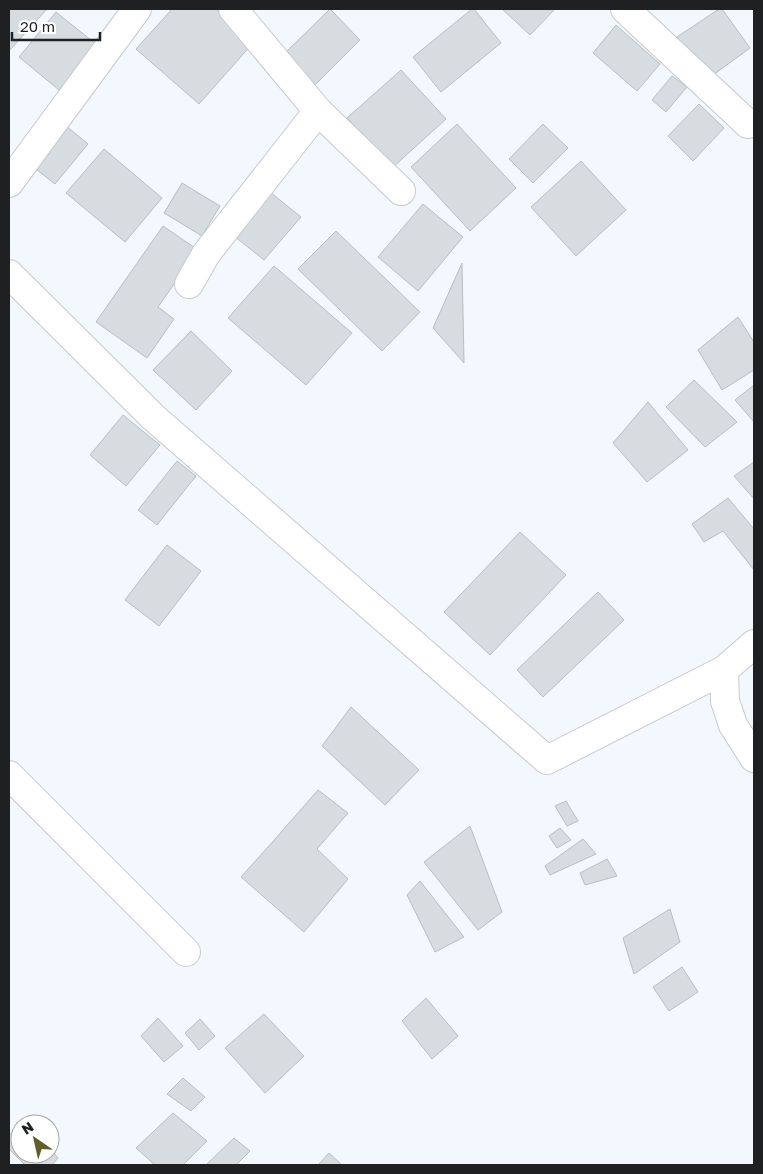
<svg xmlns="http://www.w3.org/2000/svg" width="763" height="1174" viewBox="0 0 763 1174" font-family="'Golos Text',sans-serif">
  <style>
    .building { fill: #d6dce0; stroke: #b8bec2 }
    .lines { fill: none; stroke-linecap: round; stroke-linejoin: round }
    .minor-casing { stroke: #c5cacf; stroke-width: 30 }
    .minor { stroke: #fff; stroke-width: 28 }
  </style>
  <rect width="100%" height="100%" fill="#f2f8fd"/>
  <g class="building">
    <path d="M 9,9 L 47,9 L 9,51 Z"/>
    <path d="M 172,9 L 216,9 L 254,42 L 199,104 L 136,49 Z"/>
    <path d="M 330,9 L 360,40 L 315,85 L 284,54 Z"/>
    <path d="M 472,9 L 474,9 L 501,43 L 441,92 L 413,57 Z"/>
    <path d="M 502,9 L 555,9 L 530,35 Z"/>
    <path d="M 719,9 L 722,9 L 750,48 L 709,78 L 677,37 Z"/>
    <path d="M 56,12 L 97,45 L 59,90 L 19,57 Z"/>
    <path d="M 616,25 L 660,64 L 637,91 L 593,53 Z"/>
    <path d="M 401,70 L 446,119 L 392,168 L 347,118 Z"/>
    <path d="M 672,76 L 687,87 L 666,112 L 652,100 Z"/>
    <path d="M 699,104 L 724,128 L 693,161 L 668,136 Z"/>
    <path d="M 457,124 L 516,188 L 470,231 L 411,167 Z"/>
    <path d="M 543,124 L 568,148 L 533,183 L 509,159 Z"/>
    <path d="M 65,125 L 88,144 L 55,184 L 32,166 Z"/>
    <path d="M 104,149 L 162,198 L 125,242 L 66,193 Z"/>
    <path d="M 581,161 L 626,210 L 576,256 L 531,207 Z"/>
    <path d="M 182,183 L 220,206 L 202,236 L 164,213 Z"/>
    <path d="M 265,188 L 301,217 L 264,260 L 229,232 Z"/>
    <path d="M 423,204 L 463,237 L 418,291 L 378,257 Z"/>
    <path d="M 163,226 L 198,250 L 158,307 L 174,319 L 147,358 L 96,322 Z"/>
    <path d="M 336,231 L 420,312 L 382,351 L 298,269 Z"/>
    <path d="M 462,263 L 464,363 L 433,328 Z"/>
    <path d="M 274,266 L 352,333 L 306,385 L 228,318 Z"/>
    <path d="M 738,317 L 754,342 L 754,370 L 722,390 L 698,350 Z"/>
    <path d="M 191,331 L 232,371 L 196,410 L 153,370 Z"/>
    <path d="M 694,380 L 737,422 L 705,447 L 666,407 Z"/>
    <path d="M 754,385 L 754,422 L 735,400 Z"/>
    <path d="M 648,402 L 688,450 L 647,482 L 613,443 Z"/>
    <path d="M 123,415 L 160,445 L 126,486 L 90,455 Z"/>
    <path d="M 177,461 L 196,476 L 157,525 L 138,510 Z"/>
    <path d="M 754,462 L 754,499 L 734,476 Z"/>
    <path d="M 728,498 L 754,529 L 754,570 L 723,531 L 704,542 L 692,524 Z"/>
    <path d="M 520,532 L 566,575 L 490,655 L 444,612 Z"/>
    <path d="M 167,545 L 201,571 L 159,626 L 125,600 Z"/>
    <path d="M 598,592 L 624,620 L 543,697 L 517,670 Z"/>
    <path d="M 351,707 L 419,770 L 385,805 L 322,746 Z"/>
    <path d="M 318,790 L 348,813 L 317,849 L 348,879 L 304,932 L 241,877 L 268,847 Z"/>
    <path d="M 566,801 L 578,821 L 567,826 L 555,806 Z"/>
    <path d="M 470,826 L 502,912 L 478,930 L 424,862 Z"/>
    <path d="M 560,828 L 571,840 L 557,848 L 549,836 Z"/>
    <path d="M 583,839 L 596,854 L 550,875 L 545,866 Z"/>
    <path d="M 607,859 L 617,876 L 585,885 L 580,873 Z"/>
    <path d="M 420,881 L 464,937 L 435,952 L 407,895 Z"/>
    <path d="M 670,909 L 680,942 L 634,974 L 623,938 Z"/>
    <path d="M 682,967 L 698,992 L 669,1011 L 653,987 Z"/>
    <path d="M 426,998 L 458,1036 L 432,1059 L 402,1021 Z"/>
    <path d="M 264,1014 L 304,1056 L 265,1093 L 225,1048 Z"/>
    <path d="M 158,1018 L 183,1046 L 164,1062 L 141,1036 Z"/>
    <path d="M 200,1019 L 215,1036 L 199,1050 L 185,1033 Z"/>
    <path d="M 183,1078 L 205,1097 L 191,1111 L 167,1094 Z"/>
    <path d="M 173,1113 L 207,1141 L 183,1165 L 155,1165 L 136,1148 Z"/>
    <path d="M 23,1119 L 27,1124 L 20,1124 L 20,1154 L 50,1154 L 50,1149 L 58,1158 L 52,1165 L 25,1165 L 9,1149 L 9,1136 Z"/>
    <path d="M 234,1138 L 250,1151 L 236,1165 L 206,1165 Z"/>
    <path d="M 329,1153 L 342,1165 L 318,1165 Z"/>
  </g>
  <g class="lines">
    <g class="minor-casing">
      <g id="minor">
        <path d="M 233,9 L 318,111 L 401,191"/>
        <path d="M 625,9 L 748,124"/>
        <path d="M 9,183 L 137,9"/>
        <path d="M 9,274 L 153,417 L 547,760 L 724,670"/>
        <path d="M 189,284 L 206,254 L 318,111"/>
        <path d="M 754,644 L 724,670 L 725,701 L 733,725 L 754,758"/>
        <path d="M 9,775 L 186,952"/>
      </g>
    </g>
    <use href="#minor" class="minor"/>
  </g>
  <rect width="763" height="1174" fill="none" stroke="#1e2021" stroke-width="20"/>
  <g transform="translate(35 1139) rotate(326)"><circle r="24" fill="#ffffff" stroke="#a5a6a6"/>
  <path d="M0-4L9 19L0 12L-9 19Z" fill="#615e2b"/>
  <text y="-8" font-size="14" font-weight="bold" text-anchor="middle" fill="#1e2021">N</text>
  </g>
  <path d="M12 32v8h88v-8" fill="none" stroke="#1e2021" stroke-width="2.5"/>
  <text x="20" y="32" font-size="15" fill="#1e2021" stroke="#ffffff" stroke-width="4" paint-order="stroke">20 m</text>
</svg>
